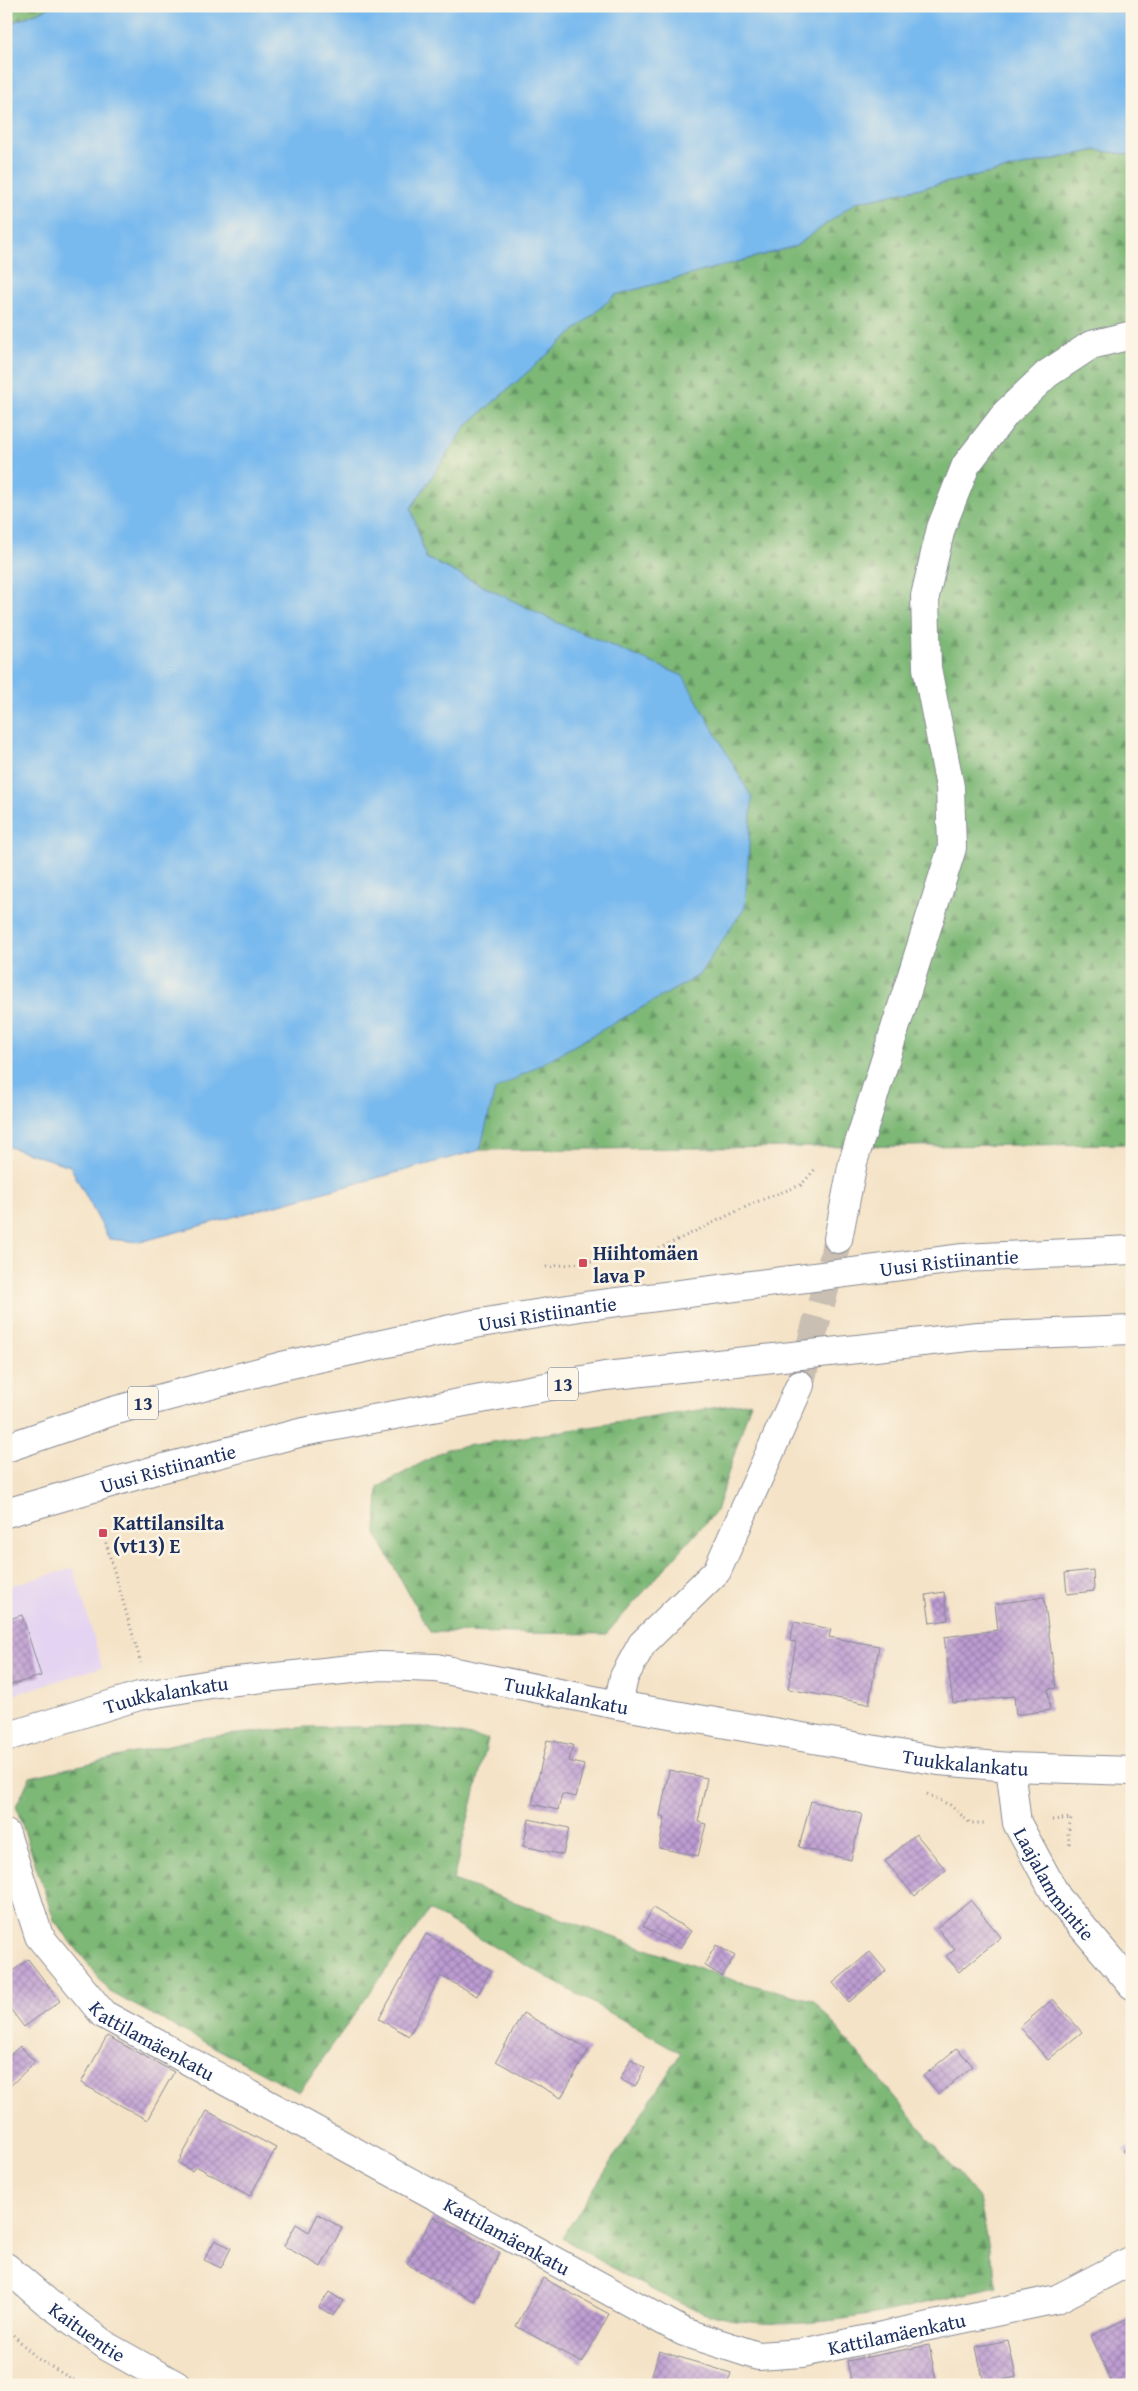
<svg xmlns="http://www.w3.org/2000/svg" width="1138" height="2391" viewBox="0 0 1138 2391" font-family="'Gentium Book Plus',serif">
  <style>
    .built { fill: #e4d3f2 }
    .forest { fill: url(#forest-firs); stroke: #4c746a }
    .water { fill: #79baee; stroke: #4a74a6 }
    .building { fill: url(#building-cross-hatch) }
    .lines { fill: none; stroke-linecap: round; stroke-linejoin: round }
    .minor-tunnel { stroke: #c9bfb2; stroke-width: 28; stroke-dasharray: 28 14; stroke-linecap: butt }
    .minor-casing { stroke: #888992; stroke-width: 30 }
    .highway-casing { stroke: #888992; stroke-width: 30 }
    .path { stroke: #888992; stroke-width: 3; stroke-dasharray: 1 4; stroke-linecap: butt }
    .minor { stroke: #fff; stroke-width: 28 }
    .highway { stroke: #fff; stroke-width: 28 }
    .poi-dot { fill: #d1495b; stroke: #fcf5e5; stroke-width: 2 }
    .labels { text-anchor: middle; dominant-baseline: central; stroke-width: 5; stroke-linejoin: round; paint-order: stroke }
    .shield { fill: #fcf5e5; stroke: #5e6a86; stroke-width: 1 }
    .shield-label { font-size: 19px; font-weight: bold; fill: #1b2f5e }
    .poi-label { font-size: 20px; font-weight: bold; fill: #1b2f5e; stroke: #fcf5e5; text-anchor: start }
    .street-label { font-size: 20px; fill: #1b2f5e; stroke: #fcf5e5 }
  </style>
  <defs>
    <pattern id="forest-firs" width="22" height="20" patternUnits="userSpaceOnUse" patternTransform="scale(1.25)"><rect width="22" height="20" fill="#7db876"/><path d="M5 1l3.5 6h-7zM16 11l3.5 6h-7z" fill="#669664"/></pattern>
    <pattern id="building-cross-hatch" width="8" height="8" patternUnits="userSpaceOnUse" patternTransform="scale(1.25)"><rect width="8" height="8" fill="#bd9cd2"/><path d="M0 0l8 8M0 8l8-8" fill="none" stroke="#9980ae"/></pattern>
  </defs>
  <rect width="100%" height="100%" fill="#fcf5e5"/>
  <filter id="ink" filterUnits="userSpaceOnUse"><feTurbulence type="fractalNoise" baseFrequency=".02" numOctaves="2"/><feDisplacementMap in="SourceGraphic" scale="10" xChannelSelector="R" yChannelSelector="G"/><feConvolveMatrix kernelMatrix="1 2 1 2 8 2 1 2 1" color-interpolation-filters="sRGB"/></filter>
  <filter id="wash" filterUnits="userSpaceOnUse"><feTurbulence type="fractalNoise" baseFrequency=".0096" numOctaves="4" result="noise"/><feDisplacementMap in="SourceGraphic" scale="20" xChannelSelector="R" yChannelSelector="G"/><feGaussianBlur stdDeviation="1.12" result="paint"/><feColorMatrix in="noise" values="0 0 0 0 0 0 0 0 0 0 0 0 0 0 0 0 0 1.4 0 .05"/><feComposite in="paint" operator="in"/></filter>
  <g filter="url(#wash)">
    <rect width="100%" height="100%" fill="#f4e3c7"/>
    <path class="built" d="M 74,1568 L 102,1667 L 6,1697 L 6,1587 Z"/>
    <g class="forest">
      <path d="M 6,6 L 54,6 L 6,25 Z"/>
      <path d="M 1097,150 L 1132,155 L 1132,1144 L 480,1150 L 494,1090 L 698,976 L 683,676 L 558,623 L 426,558 L 411,508 L 465,427 L 615,295 L 796,246 L 856,202 Z"/>
      <path d="M 751,1402 L 716,1511 L 606,1634 L 430,1632 L 376,1534 L 378,1487 L 447,1449 Z"/>
      <path d="M 305,1727 L 423,1727 L 488,1739 L 453,1880 L 736,1981 L 813,2000 L 979,2198 L 997,2287 C 901,2307 783,2346 689,2307 C 645,2289 603,2262 562,2238 L 681,2053 L 429,1910 L 299,2092 L 110,1992 L 54,1920 L 16,1806 L 30,1777 L 199,1738 Z"/>
    </g>
    <path class="water" d="M 54,6 L 1132,6 L 1132,155 L 1096,150 L 856,202 L 796,246 L 615,295 L 465,427 L 411,508 L 426,558 L 558,623 L 683,676 L 752,798 L 745,907 L 698,976 L 495,1090 L 480,1150 L 140,1242 L 109,1239 L 70,1166 L 6,1146 L 6,25 Z"/>
    <g id="blocks">
      <g class="building">
        <path d="M 1093,1570 L 1094,1591 L 1067,1594 L 1065,1573 Z"/>
        <path d="M 944,1592 L 948,1620 L 930,1623 L 926,1595 Z"/>
        <path d="M 1044,1597 L 1056,1688 L 1048,1689 L 1050,1710 L 1016,1715 L 1014,1696 L 953,1703 L 944,1637 L 998,1630 L 995,1604 Z"/>
        <path d="M 22,1615 L 41,1676 L 6,1686 L 6,1620 Z"/>
        <path d="M 794,1622 L 831,1629 L 829,1637 L 879,1646 L 869,1704 L 788,1689 L 796,1642 L 790,1641 Z"/>
        <path d="M 547,1740 L 573,1745 L 569,1761 L 584,1765 L 576,1797 L 562,1794 L 558,1810 L 532,1804 Z"/>
        <path d="M 669,1770 L 707,1778 L 698,1822 L 706,1824 L 698,1856 L 659,1848 L 665,1817 L 660,1816 Z"/>
        <path d="M 811,1801 L 862,1814 L 851,1860 L 799,1847 Z"/>
        <path d="M 529,1819 L 569,1828 L 563,1855 L 523,1846 Z"/>
        <path d="M 916,1834 L 946,1870 L 915,1896 L 885,1861 Z"/>
        <path d="M 970,1900 L 1001,1937 L 959,1972 L 946,1956 L 955,1950 L 937,1928 Z"/>
        <path d="M 653,1908 L 691,1931 L 680,1948 L 643,1926 Z"/>
        <path d="M 426,1934 L 491,1970 L 477,1996 L 441,1976 L 409,2036 L 379,2019 Z"/>
        <path d="M 716,1945 L 735,1956 L 722,1976 L 704,1965 Z"/>
        <path d="M 870,1952 L 886,1971 L 849,2002 L 833,1983 Z"/>
        <path d="M 28,1959 L 60,2001 L 24,2027 L 6,2003 L 6,1977 Z"/>
        <path d="M 1053,1999 L 1082,2032 L 1048,2060 L 1020,2027 Z"/>
        <path d="M 523,2013 L 589,2049 L 561,2098 L 496,2061 Z"/>
        <path d="M 107,2036 L 174,2072 L 147,2120 L 81,2083 Z"/>
        <path d="M 20,2046 L 35,2062 L 9,2087 L 6,2085 L 6,2059 Z"/>
        <path d="M 957,2048 L 973,2066 L 939,2094 L 923,2076 Z"/>
        <path d="M 631,2059 L 645,2068 L 635,2087 L 620,2079 Z"/>
        <path d="M 207,2111 L 276,2148 L 250,2196 L 196,2166 L 192,2171 L 178,2163 Z"/>
        <path d="M 1132,2144 L 1132,2161 L 1123,2151 Z"/>
        <path d="M 318,2214 L 342,2228 L 321,2267 L 284,2246 L 296,2224 L 309,2232 Z"/>
        <path d="M 433,2217 L 500,2253 L 474,2301 L 407,2264 Z"/>
        <path d="M 215,2240 L 231,2248 L 221,2268 L 204,2260 Z"/>
        <path d="M 543,2278 L 609,2314 L 582,2363 L 516,2326 Z"/>
        <path d="M 329,2292 L 343,2301 L 333,2316 L 319,2307 Z"/>
        <path d="M 1132,2316 L 1132,2385 L 1113,2385 L 1091,2336 Z"/>
        <path d="M 1008,2340 L 1016,2377 L 984,2384 L 976,2347 Z"/>
        <path d="M 929,2345 L 937,2385 L 852,2385 L 847,2361 Z"/>
        <path d="M 659,2351 L 731,2373 L 727,2385 L 649,2385 Z"/>
      </g>
    </g>
  </g>
  <g filter="url(#ink)">
    <use href="#blocks" fill-opacity="0" stroke="#888992" stroke-width="1"/>
    <g class="lines">
      <path class="minor-tunnel" d="M 800,1385 L 838,1239"/>
      <g class="minor-casing">
        <g id="minor">
          <path d="M 838,1239 L 853,1162 L 952,848 L 950,787 L 927,668 L 925,596 L 941,528 L 966,465 L 1006,413 L 1047,374 L 1091,345 L 1132,335"/>
          <path d="M 618,1705 L 624,1677 L 642,1644 L 717,1571 L 800,1385"/>
          <path id="s1" d="M 6,1737 L 139,1696 L 217,1683 L 381,1666 L 436,1668 L 618,1705 L 939,1761 L 1010,1767 L 1132,1771"/>
          <path id="s2" d="M 1010,1767 L 1017,1823 L 1057,1897 L 1132,1985"/>
          <path id="s3" d="M 6,1834 L 39,1936 L 103,2014 L 684,2332 L 758,2356 L 802,2353 L 1057,2299 L 1132,2260"/>
          <path id="s4" d="M 6,2267 L 47,2302 L 108,2347 L 176,2385"/>
        </g>
      </g>
      <g class="highway-casing">
        <g id="highway">
          <path id="s5" d="M 6,1448 L 113,1411 L 282,1366 L 474,1324 L 586,1306 L 963,1258 L 1132,1250"/>
          <path id="s6" d="M 6,1513 L 152,1471 L 303,1432 L 605,1376 L 978,1336 L 1132,1330"/>
        </g>
      </g>
      <g class="path">
        <path d="M 546,1267 L 646,1255 L 756,1202 L 801,1185 L 817,1167"/>
        <path d="M 103,1533 L 141,1663"/>
        <path d="M 927,1794 L 950,1805 L 970,1823 L 984,1823"/>
        <path d="M 1052,1820 L 1071,1818 L 1068,1833 L 1070,1848"/>
        <path d="M 6,2328 L 38,2359 L 82,2385"/>
      </g>
      <use href="#minor" class="minor"/>
      <use href="#highway" class="highway"/>
    </g>
  </g>
  <g class="poi-dot">
    <rect x="578" y="1258" width="10" height="10" rx="2.5"/>
    <rect x="98" y="1528" width="10" height="10" rx="2.5"/>
  </g>
  <g class="labels">
    <g class="shield">
      <rect x="548" y="1367.5" width="30" height="33" rx="4"/>
      <rect x="128" y="1386.5" width="30" height="33" rx="4"/>
    </g>
    <g class="shield-label">
      <text x="563" y="1384">13</text>
      <text x="143" y="1403">13</text>
    </g>
    <g class="poi-label">
      <text x="593" y="1252">Hiihtomäen<tspan x="593" dy="23">lava P</tspan></text>
      <text x="113" y="1522">Kattilansilta<tspan x="113" dy="23">(vt13) E</tspan></text>
    </g>
    <g class="street-label">
      <text stroke="none"><textPath href="#s5" startOffset="964">Uusi Ristiinantie</textPath></text>
      <text stroke="none"><textPath href="#s5" startOffset="559">Uusi Ristiinantie</textPath></text>
      <text stroke="none"><textPath href="#s6" startOffset="168">Uusi Ristiinantie</textPath></text>
      <text stroke="none"><textPath href="#s1" startOffset="571">Tuukkalankatu</textPath></text>
      <text stroke="none"><textPath href="#s1" startOffset="166">Tuukkalankatu</textPath></text>
      <text stroke="none"><textPath href="#s1" startOffset="976">Tuukkalankatu</textPath></text>
      <text stroke="none"><textPath href="#s2" startOffset="128">Laajalammintie</textPath></text>
      <text stroke="none"><textPath href="#s3" startOffset="264">Kattilamäenkatu</textPath></text>
      <text stroke="none"><textPath href="#s3" startOffset="669">Kattilamäenkatu</textPath></text>
      <text stroke="none"><textPath href="#s4" startOffset="104">Kaituentie</textPath></text>
      <text stroke="none"><textPath href="#s3" startOffset="1089">Kattilamäenkatu</textPath></text>
    </g>
  </g>
  <rect width="1138" height="2391" fill="none" stroke="#fcf5e5" stroke-width="25"/>
</svg>
